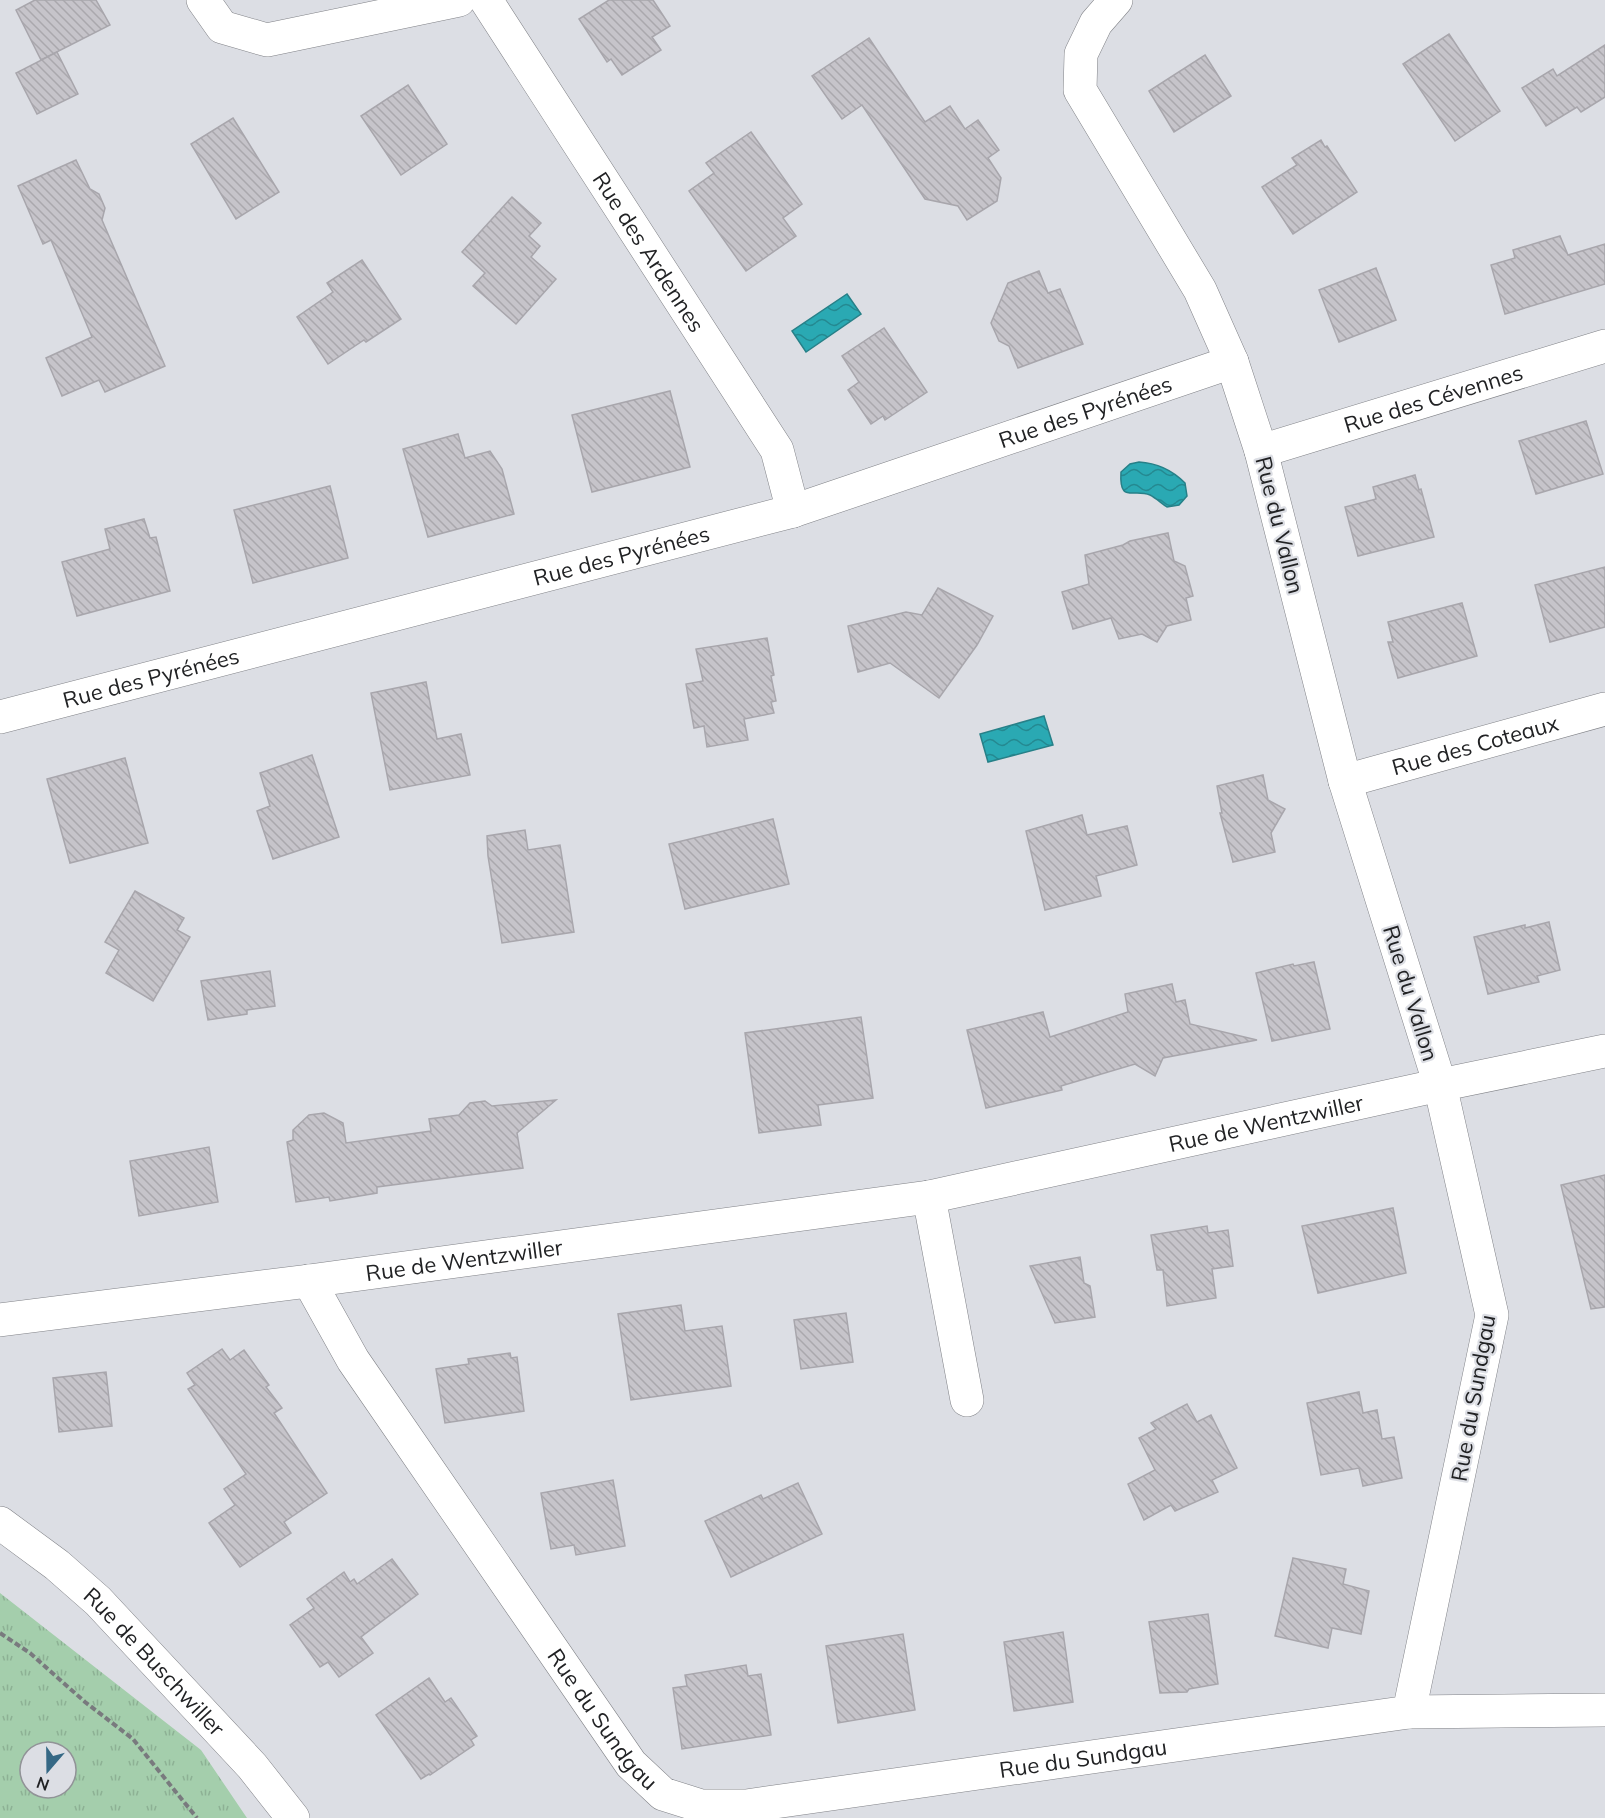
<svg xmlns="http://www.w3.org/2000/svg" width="1605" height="1818" viewBox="0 0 1605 1818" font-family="Mulish,sans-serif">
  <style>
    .grass { fill: url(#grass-tufts); fill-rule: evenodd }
    .water { fill: url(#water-waves); stroke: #278088; stroke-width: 1.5 }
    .building { fill: url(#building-back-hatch); stroke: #a8a6ac; stroke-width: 1.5 }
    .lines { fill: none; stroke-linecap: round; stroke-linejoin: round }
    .street-casing { stroke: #808287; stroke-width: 34 }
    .secondary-casing { stroke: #808287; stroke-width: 34 }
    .path { stroke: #797a7e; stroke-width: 4; stroke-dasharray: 6 3; stroke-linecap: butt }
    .street { stroke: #fff; stroke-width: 33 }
    .secondary { stroke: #fff; stroke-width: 33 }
    .labels { text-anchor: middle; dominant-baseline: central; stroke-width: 4.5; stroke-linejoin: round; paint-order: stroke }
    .street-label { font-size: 22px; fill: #212224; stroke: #dcdee4 }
  </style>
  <defs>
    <pattern id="grass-tufts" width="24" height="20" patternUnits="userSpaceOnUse" patternTransform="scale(1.5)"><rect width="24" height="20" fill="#a4ceac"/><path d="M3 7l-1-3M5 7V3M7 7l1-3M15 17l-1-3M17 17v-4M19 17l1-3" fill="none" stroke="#8db194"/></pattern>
    <pattern id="water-waves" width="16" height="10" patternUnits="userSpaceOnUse" patternTransform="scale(1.5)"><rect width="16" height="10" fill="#2aa9b3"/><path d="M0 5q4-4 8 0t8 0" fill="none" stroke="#248991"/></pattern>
    <pattern id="building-back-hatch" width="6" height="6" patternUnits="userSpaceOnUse" patternTransform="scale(1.5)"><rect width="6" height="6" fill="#c6c4ca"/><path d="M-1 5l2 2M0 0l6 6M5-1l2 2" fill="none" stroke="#aaa8ad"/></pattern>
  </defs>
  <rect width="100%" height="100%" fill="#dcdee4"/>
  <path class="grass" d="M 0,1593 L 201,1750 L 247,1818 L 0,1818 ZM 30,1752 L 66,1752 L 66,1788 L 30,1788 Z"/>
  <g class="water">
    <path d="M 847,294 L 861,314 L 806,352 L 792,331 Z"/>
    <path d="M 1139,462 C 1157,463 1172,470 1185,483 L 1187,496 L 1179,505 L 1167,507 C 1161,503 1156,498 1150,495 C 1133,488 1119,504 1121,472 L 1130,464 Z"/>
    <path d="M 1044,716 L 1053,745 L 988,762 L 980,734 Z"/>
  </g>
  <g class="building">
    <path d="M 35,0 L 96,0 L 110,25 L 41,60 L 16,10 Z"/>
    <path d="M 609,0 L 653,0 L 670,26 L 652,37 L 661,50 L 622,75 L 611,59 L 607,62 L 579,19 Z"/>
    <path d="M 1449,34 L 1500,111 L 1455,141 L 1403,64 Z"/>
    <path d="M 869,38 L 925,122 L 950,106 L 965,129 L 978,120 L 999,150 L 988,158 L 1001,178 L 997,201 L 967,220 L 958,206 L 925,199 L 862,105 L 842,119 L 812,76 Z"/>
    <path d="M 1605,45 L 1605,97 L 1581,112 L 1577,107 L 1546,126 L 1522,88 L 1553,69 L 1557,76 Z"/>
    <path d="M 57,52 L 78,94 L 37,114 L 16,73 Z"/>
    <path d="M 1205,55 L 1231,96 L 1174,132 L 1149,91 Z"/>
    <path d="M 408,85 L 447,144 L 401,175 L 361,116 Z"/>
    <path d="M 233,118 L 279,192 L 236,219 L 191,144 Z"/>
    <path d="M 751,132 L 802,204 L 783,218 L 796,236 L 746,271 L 689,191 L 714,173 L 706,163 Z"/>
    <path d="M 1321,140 L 1325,147 L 1327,146 L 1357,192 L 1293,234 L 1262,187 L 1297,165 L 1292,158 Z"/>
    <path d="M 76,160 L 90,189 L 99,194 L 105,208 L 102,220 L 165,366 L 105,392 L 99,380 L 62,396 L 46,358 L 92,337 L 51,240 L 43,244 L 18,186 Z"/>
    <path d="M 512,197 L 541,223 L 529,236 L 540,246 L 531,257 L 556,279 L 516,324 L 473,286 L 485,273 L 462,252 Z"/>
    <path d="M 1560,236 L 1568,255 L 1605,244 L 1605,284 L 1505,314 L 1491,265 L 1515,258 L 1513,250 Z"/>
    <path d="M 362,260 L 401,319 L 366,342 L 364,340 L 328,364 L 297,317 L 333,292 L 327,283 Z"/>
    <path d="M 1376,268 L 1396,320 L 1339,342 L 1319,290 Z"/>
    <path d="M 1039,271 L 1048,293 L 1060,289 L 1083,344 L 1018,368 L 1009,346 L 999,341 L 991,323 L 1008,283 Z"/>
    <path d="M 884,328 L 927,392 L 885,420 L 883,416 L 871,424 L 848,390 L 859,382 L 842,356 Z"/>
    <path d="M 670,391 L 690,467 L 592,492 L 572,415 Z"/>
    <path d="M 1586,421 L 1603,474 L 1536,494 L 1519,441 Z"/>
    <path d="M 458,434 L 465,458 L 490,451 L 502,469 L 514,514 L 428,537 L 403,449 Z"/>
    <path d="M 1415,475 L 1419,490 L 1421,489 L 1434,537 L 1358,556 L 1345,507 L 1376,499 L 1373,487 Z"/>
    <path d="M 330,486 L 348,558 L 253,583 L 234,510 Z"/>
    <path d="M 144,519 L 150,538 L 156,537 L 170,591 L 77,616 L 62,562 L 110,549 L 105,529 Z"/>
    <path d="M 1168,533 L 1174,561 L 1185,566 L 1193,596 L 1186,598 L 1191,620 L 1167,626 L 1157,642 L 1142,634 L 1119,639 L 1111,618 L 1073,629 L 1062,592 L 1089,584 L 1085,555 L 1123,545 L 1130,541 Z"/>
    <path d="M 1605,567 L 1605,627 L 1550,642 L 1535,585 Z"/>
    <path d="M 938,588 L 993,616 L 977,645 L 939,698 L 890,663 L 858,672 L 848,626 L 906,612 L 922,615 Z"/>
    <path d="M 1462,603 L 1477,656 L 1398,678 L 1388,642 L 1393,642 L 1388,622 Z"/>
    <path d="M 767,638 L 774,675 L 771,676 L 776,701 L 771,702 L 774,713 L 744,719 L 748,740 L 707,747 L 704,726 L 694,728 L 686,684 L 703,681 L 696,649 Z"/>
    <path d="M 426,682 L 437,739 L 461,734 L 470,775 L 390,790 L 371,693 Z"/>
    <path d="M 312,755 L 339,837 L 273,859 L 257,811 L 270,806 L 260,773 Z"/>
    <path d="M 125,758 L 148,843 L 70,863 L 47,779 Z"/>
    <path d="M 1263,775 L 1268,800 L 1285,809 L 1271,833 L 1275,852 L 1233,862 L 1220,813 L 1222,813 L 1217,786 Z"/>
    <path d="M 1082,815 L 1087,835 L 1127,826 L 1137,865 L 1096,876 L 1101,896 L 1045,910 L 1026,831 Z"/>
    <path d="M 773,819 L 789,884 L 685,909 L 669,844 Z"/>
    <path d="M 525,830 L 528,850 L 560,845 L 574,932 L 502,943 L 488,856 L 487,836 Z"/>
    <path d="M 135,891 L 184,918 L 177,930 L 190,937 L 153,1001 L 106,973 L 119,950 L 105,942 Z"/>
    <path d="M 1549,922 L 1560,970 L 1537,976 L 1539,982 L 1488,994 L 1474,937 L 1525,925 L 1525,928 Z"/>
    <path d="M 1314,962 L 1330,1029 L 1272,1041 L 1256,973 L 1293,964 L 1294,966 Z"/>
    <path d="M 270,971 L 275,1006 L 247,1010 L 247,1014 L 208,1020 L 201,981 Z"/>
    <path d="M 1172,984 L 1176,1002 L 1185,1000 L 1190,1024 L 1257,1040 L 1163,1058 L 1155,1076 L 1135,1064 L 1061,1086 L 1062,1090 L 986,1108 L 967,1030 L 1043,1012 L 1050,1037 L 1128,1012 L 1125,994 Z"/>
    <path d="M 861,1017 L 873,1098 L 818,1105 L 821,1125 L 759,1133 L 745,1033 Z"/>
    <path d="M 556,1100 L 517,1133 L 523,1168 L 377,1187 L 377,1193 L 330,1201 L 329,1197 L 296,1202 L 287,1142 L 293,1140 L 293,1130 L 309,1115 L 324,1113 L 343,1123 L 346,1143 L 431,1131 L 429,1119 L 459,1115 L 470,1103 L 485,1101 L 492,1106 Z"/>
    <path d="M 209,1147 L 218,1202 L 139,1216 L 130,1161 Z"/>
    <path d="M 1605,1175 L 1605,1307 L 1591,1309 L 1561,1185 Z"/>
    <path d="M 1393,1208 L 1406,1273 L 1318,1293 L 1302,1226 Z"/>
    <path d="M 1207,1226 L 1208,1233 L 1228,1230 L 1233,1266 L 1212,1269 L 1216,1298 L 1167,1306 L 1163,1270 L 1157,1270 L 1151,1235 Z"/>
    <path d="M 1080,1257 L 1084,1283 L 1090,1286 L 1095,1317 L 1055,1323 L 1030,1266 Z"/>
    <path d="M 681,1305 L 685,1331 L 722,1326 L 731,1386 L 631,1400 L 618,1314 Z"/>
    <path d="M 846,1313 L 853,1362 L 801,1369 L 794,1320 Z"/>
    <path d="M 222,1349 L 230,1360 L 244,1350 L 269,1385 L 266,1387 L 282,1408 L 274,1413 L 327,1493 L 284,1522 L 291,1533 L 240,1567 L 209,1523 L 235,1505 L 224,1489 L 246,1474 L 188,1389 L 195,1385 L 187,1373 Z"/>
    <path d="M 510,1353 L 511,1358 L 517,1357 L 524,1411 L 445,1423 L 436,1369 L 469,1364 L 468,1359 Z"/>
    <path d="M 106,1372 L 112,1426 L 59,1432 L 53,1378 Z"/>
    <path d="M 1359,1392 L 1363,1413 L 1377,1410 L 1382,1439 L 1394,1437 L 1402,1478 L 1363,1486 L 1359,1468 L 1321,1475 L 1307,1403 Z"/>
    <path d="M 1187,1404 L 1197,1422 L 1211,1415 L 1237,1468 L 1212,1480 L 1218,1492 L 1175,1511 L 1171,1505 L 1144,1520 L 1128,1484 L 1155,1470 L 1139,1438 L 1156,1429 L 1151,1423 Z"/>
    <path d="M 613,1480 L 625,1546 L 576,1555 L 574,1545 L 551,1549 L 541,1493 Z"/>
    <path d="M 798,1483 L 822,1534 L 731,1577 L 705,1521 L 761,1495 L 763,1499 Z"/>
    <path d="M 1293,1558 L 1346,1569 L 1343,1584 L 1369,1591 L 1361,1634 L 1332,1628 L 1328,1648 L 1275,1636 Z"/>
    <path d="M 392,1559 L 418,1594 L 361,1637 L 373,1653 L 339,1677 L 328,1662 L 320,1667 L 290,1625 L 314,1608 L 307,1599 L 344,1572 L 350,1582 L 354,1579 L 357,1584 Z"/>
    <path d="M 1208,1614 L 1218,1684 L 1189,1689 L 1187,1692 L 1160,1693 L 1149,1622 Z"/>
    <path d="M 1063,1632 L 1073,1702 L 1014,1711 L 1004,1642 Z"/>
    <path d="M 903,1634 L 915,1710 L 838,1723 L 826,1646 Z"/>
    <path d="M 746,1665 L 748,1676 L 761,1674 L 771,1735 L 682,1749 L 673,1688 L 687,1686 L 685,1675 Z"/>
    <path d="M 429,1678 L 445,1702 L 451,1698 L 477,1736 L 471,1740 L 474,1745 L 430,1775 L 429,1774 L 421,1779 L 376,1715 Z"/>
  </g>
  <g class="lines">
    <g class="street-casing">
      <g id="street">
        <path d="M 203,0 L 222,27 L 267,40 L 459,0"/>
        <path id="s1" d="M 486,0 L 777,450 L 793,511"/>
        <path id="s2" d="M 1261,451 L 1605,346"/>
        <path id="s3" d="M 0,717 L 793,511 L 1232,362"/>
        <path id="s4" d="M 1345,781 L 1605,709"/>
        <path d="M 929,1197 L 967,1400"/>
        <path id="s5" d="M 309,1281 L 353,1360 L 631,1764 L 663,1794 L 701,1806 L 746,1806 L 1409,1712 L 1492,1315 L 1440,1085 L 1345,781 L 1261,451 L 1232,362 L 1200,290 L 1080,90 L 1081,54 L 1096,23 L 1116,0"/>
        <path id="s6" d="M 0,1320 L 309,1281 L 929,1197 L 1440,1085 L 1605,1051"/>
        <path d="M 1409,1712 L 1605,1710"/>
      </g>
    </g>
    <g class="secondary-casing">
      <g id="secondary">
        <path id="s7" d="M 0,1523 L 57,1565 L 98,1601 L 252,1766 L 293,1818"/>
      </g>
    </g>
    <path class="path" d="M 0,1633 L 30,1653 L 85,1702 L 133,1739 L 197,1818"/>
    <use href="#street" class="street"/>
    <use href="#secondary" class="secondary"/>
  </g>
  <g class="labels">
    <g class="street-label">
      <text stroke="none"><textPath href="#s1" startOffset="300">Rue des Ardennes</textPath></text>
      <text stroke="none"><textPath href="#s2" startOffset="180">Rue des Cévennes</textPath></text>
      <text stroke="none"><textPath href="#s3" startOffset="1128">Rue des Pyrénées</textPath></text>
      <text transform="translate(1280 525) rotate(76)">Rue du Vallon</text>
      <text stroke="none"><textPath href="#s3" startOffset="642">Rue des Pyrénées</textPath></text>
      <text stroke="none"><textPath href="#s3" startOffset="156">Rue des Pyrénées</textPath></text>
      <text stroke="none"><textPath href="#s4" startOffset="135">Rue des Coteaux</textPath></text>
      <text transform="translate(1411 993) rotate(73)">Rue du Vallon</text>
      <text stroke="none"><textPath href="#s6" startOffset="1282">Rue de Wentzwiller</textPath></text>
      <text stroke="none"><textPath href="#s6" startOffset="468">Rue de Wentzwiller</textPath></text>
      <text transform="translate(1473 1398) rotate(-80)">Rue du Sundgau</text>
      <text stroke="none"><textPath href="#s7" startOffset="208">Rue de Buschwiller</textPath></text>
      <text stroke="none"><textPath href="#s5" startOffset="528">Rue du Sundgau</textPath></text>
      <text stroke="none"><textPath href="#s5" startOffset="1050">Rue du Sundgau</textPath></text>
    </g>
  </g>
  <g transform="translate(48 1770) rotate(200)"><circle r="28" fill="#dcdee4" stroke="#919397" stroke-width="1.5"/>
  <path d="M0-4.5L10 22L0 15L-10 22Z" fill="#356885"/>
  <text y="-9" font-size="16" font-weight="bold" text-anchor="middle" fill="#212224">N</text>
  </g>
</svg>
